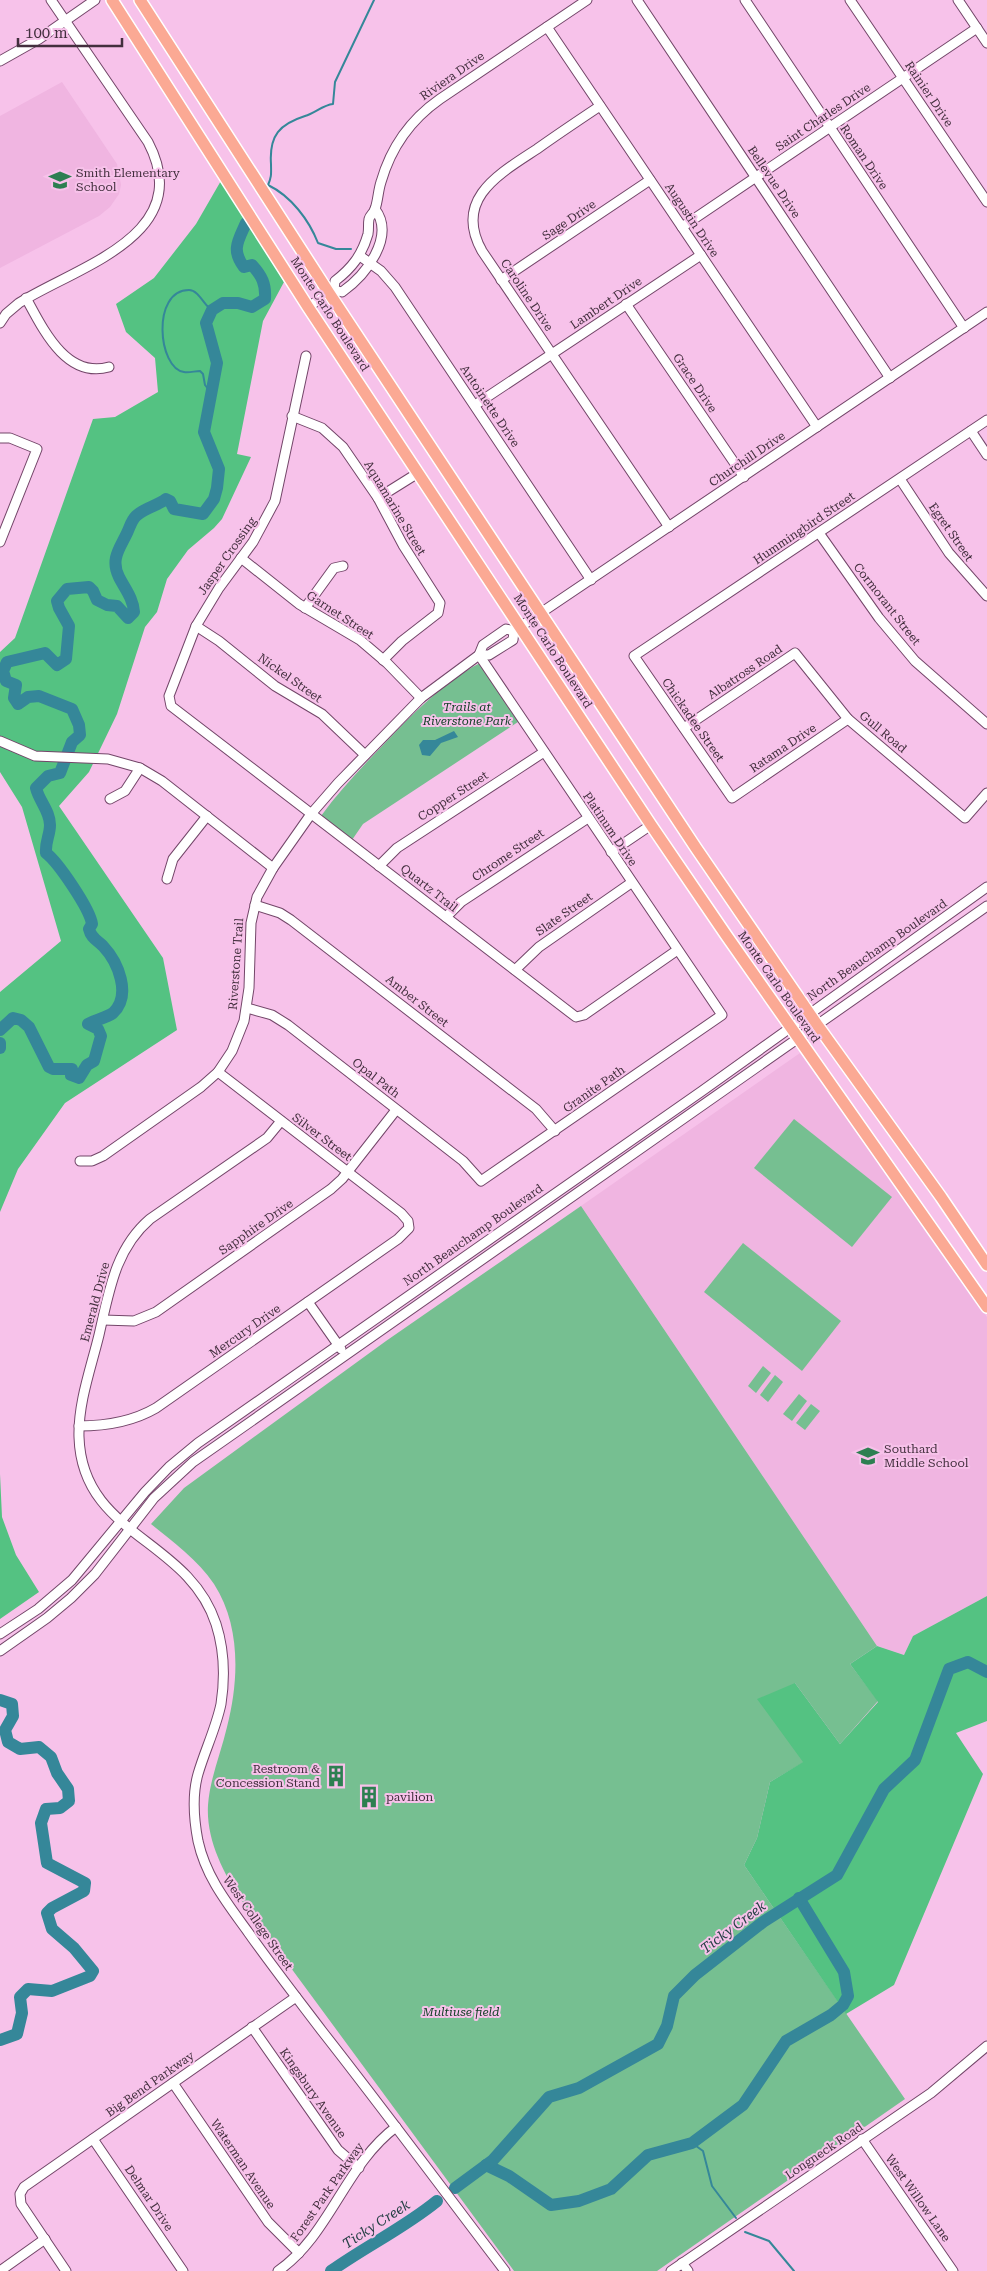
<svg xmlns="http://www.w3.org/2000/svg" width="987" height="2271" viewBox="0 0 987 2271" font-family="'Roboto Serif',serif">
  <style>
    .built { fill: #f0b5e1 }
    .green { fill: #76bf91 }
    .forest { fill: #54c282 }
    .water { fill: #358799 }
    .lines { fill: none; stroke-linecap: round; stroke-linejoin: round }
    .stream { stroke: #358799; stroke-width: 2 }
    .river { stroke: #358799; stroke-width: 12 }
    .minor-casing { stroke: #734669; stroke-width: 11 }
    .major-casing { stroke: #fff; stroke-width: 14 }
    .minor { stroke: #fff; stroke-width: 9 }
    .major { stroke: #fba994; stroke-width: 11 }
    .labels { text-anchor: middle; dominant-baseline: central; stroke-width: 4; stroke-linejoin: round; paint-order: stroke }
    .street-label { font-size: 12px; fill: #432f3e; stroke: #f7c2ea }
    .poi-label { font-size: 12px; fill: #432f3e; stroke: #f7c2ea; text-anchor: start }
    .park-label { font-size: 12px; font-style: italic; fill: #144128; stroke: #f7c2ea }
    .water-label { font-size: 14px; font-style: italic; fill: #264046; stroke: #f7c2ea }
  </style>
  <rect width="100%" height="100%" fill="#f7c2ea"/>
  <g class="built">
    <path d="M 62,82 L 117,164 L 121,185 L 119,194 L 110,207 L 99,216 L 0,268 L 0,116 Z"/>
    <path d="M 800,1053 L 987,1317 L 987,1596 L 913,1636 L 904,1655 L 877,1646 L 581,1206 Z"/>
  </g>
  <g class="green">
    <path d="M 480,663 L 518,722 L 363,824 L 352,840 L 321,816 C 340,790 362,767 384,744 C 414,713 442,683 480,663 Z"/>
    <path d="M 794,1119 L 892,1197 L 852,1247 L 754,1168 Z"/>
    <path d="M 581,1206 L 877,1646 L 850,1664 L 878,1701 L 840,1744 L 795,1683 L 804,1762 L 770,1782 L 757,1838 L 744,1865 L 905,2099 L 657,2271 L 514,2271 L 241,1900 C 223,1872 206,1839 208,1805 C 210,1778 221,1753 227,1727 C 239,1680 241,1626 214,1584 C 198,1560 173,1542 151,1524 L 184,1488 L 386,1341 Z"/>
    <path d="M 743,1243 L 841,1321 L 802,1371 L 704,1292 Z"/>
    <path d="M 763,1366 L 771,1373 L 756,1393 L 748,1386 Z"/>
    <path d="M 775,1375 L 783,1382 L 768,1402 L 760,1395 Z"/>
    <path d="M 799,1394 L 807,1401 L 792,1421 L 783,1414 Z"/>
    <path d="M 811,1404 L 820,1411 L 805,1430 L 796,1423 Z"/>
  </g>
  <g class="forest">
    <path d="M 222,179 L 284,282 L 263,321 L 237,454 L 251,457 L 222,519 L 214,528 L 188,550 L 167,579 L 157,612 L 145,627 L 117,714 L 89,772 L 59,806 L 163,958 L 177,1030 L 65,1103 L 18,1169 L 0,1212 L 0,992 L 61,941 L 22,807 L 0,772 L 0,652 L 15,638 L 93,419 L 115,417 L 158,392 L 155,358 L 126,332 L 116,304 L 154,278 L 196,224 Z"/>
    <path d="M 0,1474 L 2,1517 L 16,1555 L 39,1592 L 0,1619 Z"/>
    <path d="M 987,1596 L 987,1721 L 956,1733 L 983,1774 L 894,1985 L 846,2014 L 744,1865 L 757,1838 L 770,1782 L 803,1762 L 757,1699 L 795,1683 L 840,1744 L 878,1702 L 850,1664 L 877,1646 L 904,1655 L 913,1636 Z"/>
  </g>
  <path class="water" d="M 454,731 L 458,737 L 441,743 L 430,756 L 422,755 L 419,745 L 423,740 L 435,740 Z"/>
  <g class="lines">
    <g class="stream">
      <path d="M 351,249 L 336,249 L 318,243 C 309,220 291,196 268,185 C 272,176 271,173 271,164 C 269,135 280,124 305,116 C 315,113 323,105 333,104 L 335,82 L 374,0"/>
      <path d="M 212,394 L 205,385 L 203,374 L 200,371 C 195,371 189,373 184,372 C 158,369 151,290 189,290 C 199,290 204,306 212,310"/>
      <path d="M 692,2143 L 703,2151 L 712,2186 L 736,2218"/>
      <path d="M 745,2232 L 769,2241 L 794,2271"/>
    </g>
    <g class="river">
      <path d="M 0,1030 L 13,1018 L 21,1020 L 29,1027 L 49,1067 L 53,1069 L 72,1069 L 71,1075 L 79,1078 L 87,1065 L 94,1061 L 101,1036 L 98,1029 L 88,1024 C 95,1020 106,1018 113,1013 C 132,995 118,962 103,946 C 97,940 91,938 89,929 L 92,924 C 90,909 58,862 46,853 C 45,842 50,835 50,825 C 50,811 39,801 36,788 L 48,776 L 60,773 L 72,742 L 80,735 L 79,725 L 72,709 L 39,696 L 28,697 L 18,704 L 14,698 L 16,685 L 6,681 L 3,671 L 7,662 L 45,653 L 57,665 L 66,659 L 69,626 L 59,608 L 57,601 L 67,589 L 89,587 L 93,591 L 97,600 L 107,605 L 117,606 L 128,618 L 134,612 C 133,598 125,589 119,577 C 110,559 120,548 127,533 C 130,527 131,521 136,516 C 144,508 157,506 166,499 L 170,501 L 174,509 L 203,514 L 214,499 L 217,488 L 219,469 L 204,432 L 217,363 L 206,323 L 212,310 L 223,303 L 238,303 L 252,307 L 265,299 C 266,284 262,276 252,265 L 244,267 C 231,250 238,241 246,223"/>
      <path d="M 0,1043 L 0,1048"/>
      <path d="M 0,1700 L 12,1704 L 13,1716 L 5,1730 L 8,1742 L 20,1749 L 39,1747 L 51,1757 L 57,1773 L 68,1789 L 69,1801 L 60,1808 L 46,1809 L 41,1823 L 47,1863 L 85,1883 L 84,1891 L 52,1908 L 47,1913 L 52,1929 L 74,1948 L 93,1971 L 90,1976 L 52,1991 L 28,1989 L 20,1997 L 22,2013 L 17,2034 L 0,2040"/>
      <path d="M 486,2165 L 509,2176 L 551,2205 L 579,2201 L 611,2189 L 648,2155 L 692,2143 L 743,2105 L 786,2041 L 831,2015 L 843,2005 L 848,1996 L 844,1972 L 799,1898"/>
      <path d="M 455,2188 L 493,2160 L 549,2097 L 579,2088 L 658,2044 L 667,2026 L 674,1996 L 695,1975 L 763,1922 L 837,1875 L 884,1789 L 915,1760 L 949,1669 L 968,1662 L 987,1672"/>
      <path d="M 331,2271 C 366,2246 404,2228 437,2201"/>
    </g>
    <g class="minor-casing">
      <g id="minor">
        <path d="M 637,0 L 890,378"/>
        <path d="M 745,0 L 964,328"/>
        <path d="M 850,0 L 987,202"/>
        <path d="M 958,0 L 987,43"/>
        <path d="M 547,27 L 817,427"/>
        <path d="M 0,61 L 39,39 L 95,0"/>
        <path d="M 600,106 C 579,120 558,134 537,149 C 499,174 453,199 482,251 L 669,527"/>
        <path d="M 682,227 L 977,28"/>
        <path d="M 360,256 L 381,271 L 395,287 L 591,580"/>
        <path d="M 501,280 L 650,180"/>
        <path d="M 334,290 L 335,281 C 352,268 362,255 368,234 C 369,229 368,224 369,219 C 370,215 374,213 375,209 C 378,201 378,191 381,182 C 391,147 410,120 440,99 L 587,0"/>
        <path d="M 26,298 C 43,329 66,379 109,367"/>
        <path d="M 626,304 L 744,477"/>
        <path d="M 308,307 L 334,290 L 342,292 C 365,276 396,237 375,209"/>
        <path d="M 0,323 L 6,314 L 19,303 C 78,266 197,235 148,142 L 51,0"/>
        <path d="M 306,356 L 275,501 L 253,542 L 219,588 L 196,626 L 169,696 L 171,706 L 576,1017 L 584,1015 L 676,951"/>
        <path d="M 475,405 L 701,255"/>
        <path d="M 292,416 L 322,428 L 343,447 L 378,498 L 403,545 L 440,603 L 438,613 L 402,641 L 383,660"/>
        <path d="M 971,431 L 987,455"/>
        <path d="M 0,438 L 10,438 L 37,449 L 0,542"/>
        <path d="M 900,479 L 949,553 L 987,596"/>
        <path d="M 378,498 L 418,473"/>
        <path d="M 819,533 L 879,618 L 915,661 L 987,724"/>
        <path d="M 241,558 L 299,604 L 360,640 L 387,663 L 421,698"/>
        <path d="M 305,608 L 334,568 L 343,566"/>
        <path d="M 196,626 L 219,641 L 275,686 L 322,714 L 365,755"/>
        <path d="M 479,655 L 489,655 L 513,640 L 514,631 L 987,312"/>
        <path d="M 848,719 L 732,798 L 634,656 L 987,420"/>
        <path d="M 684,728 L 795,653 L 848,719 L 965,818 L 987,793"/>
        <path d="M 0,741 L 35,756 L 108,759 L 140,768 L 162,781 L 273,868"/>
        <path d="M 110,799 L 125,791 L 140,768"/>
        <path d="M 611,852 L 651,825"/>
        <path d="M 379,866 L 397,848 L 544,752"/>
        <path d="M 167,879 L 173,859 L 207,816"/>
        <path d="M 255,905 L 280,913 L 291,920 L 536,1109 L 555,1131"/>
        <path d="M 446,917 L 461,902 L 588,818"/>
        <path d="M 515,970 L 539,947 L 631,883"/>
        <path d="M 247,1008 L 272,1015 L 288,1025 L 463,1161 L 481,1181 L 722,1015 L 479,655"/>
        <path d="M 281,1121 L 267,1138 L 150,1219 C 115,1249 109,1292 99,1335 C 91,1368 78,1403 79,1437 C 82,1536 188,1538 216,1624 C 224,1649 225,1678 221,1704 C 216,1728 205,1750 198,1774 C 192,1795 194,1820 198,1841 C 206,1877 227,1903 248,1932 C 272,1966 297,1998 322,2031 C 384,2110 444,2191 505,2271"/>
        <path d="M 80,1161 L 92,1161 L 103,1156 L 201,1087 L 218,1072 L 232,1051 L 244,1021 L 249,988 L 251,923 L 257,897 L 273,868 L 311,814 L 338,783 L 421,698 L 479,655 L 483,645 L 506,629 L 514,631"/>
        <path d="M 308,1302 L 341,1349"/>
        <path d="M 103,1320 L 134,1321 L 156,1312 L 331,1189 L 342,1179 L 396,1110"/>
        <path d="M 79,1426 C 107,1426 132,1422 156,1408 L 398,1239 L 409,1228 L 408,1221 L 401,1213 L 218,1072"/>
        <path d="M 0,1634 L 38,1609 L 72,1580 L 145,1492 L 169,1467 L 198,1443 L 702,1091 L 987,887"/>
        <path d="M 0,1651 L 47,1618 L 71,1598 L 95,1574 L 154,1498 L 193,1462 L 987,906"/>
        <path d="M 252,2027 L 338,2150 L 359,2168"/>
        <path d="M 173,2083 L 268,2222 L 299,2253"/>
        <path d="M 93,2139 L 183,2271"/>
        <path d="M 862,2139 L 953,2271"/>
        <path d="M 682,2263 L 688,2271"/>
        <path d="M 0,2271 L 45,2239"/>
        <path d="M 66,2271 L 21,2204 L 20,2194 L 24,2187 L 296,1997"/>
        <path d="M 278,2271 C 330,2235 345,2165 396,2127"/>
        <path d="M 671,2271 L 931,2093 L 987,2046"/>
      </g>
    </g>
    <g class="major-casing">
      <g id="major">
        <path d="M 112,0 L 308,307 L 651,825 L 726,935 L 987,1307"/>
        <path d="M 140,0 L 329,293 L 696,848 L 818,1026 L 941,1197 L 987,1265"/>
      </g>
    </g>
    <use href="#minor" class="minor"/>
    <use href="#major" class="major"/>
  </g>
  <defs>
    <g id="school-bare" transform="scale(1.725)"><path d="M0-5L7-2L0 1L-7-2ZM-4 1L0 2.5L4 1V4Q0 6-4 4Z" fill="#2d7f51" stroke="#f7c2ea" stroke-width="2.5" paint-order="stroke"/></g>
    <g id="building-bare" transform="scale(1.725)"><path d="M-4-6H4V6H1V3H-1V6H-4ZM-2.5-4.3h1.7v1.8h-1.7ZM.8-4.3h1.7v1.8H.8ZM-2.5-1h1.7V.8h-1.7ZM.8-1h1.7V.8H.8Z" fill="#2d7f51" stroke="#f7c2ea" stroke-width="2.5" paint-order="stroke"/></g>
  </defs>
  <g fill-rule="evenodd">
    <use href="#school-bare" x="60" y="180"/>
    <use href="#school-bare" x="868" y="1456"/>
    <use href="#building-bare" x="336" y="1776"/>
    <use href="#building-bare" x="369" y="1797"/>
  </g>
  <g class="labels">
    <g class="street-label">
      <text transform="translate(452 76) rotate(-35)">Riviera Drive</text>
      <text transform="translate(929 94) rotate(56)">Rainier Drive</text>
      <text transform="translate(823 117) rotate(-34)">Saint Charles Drive</text>
      <text transform="translate(864 157) rotate(56)">Roman Drive</text>
      <text transform="translate(774 182) rotate(56)">Bellevue Drive</text>
      <text transform="translate(569 220) rotate(-34)">Sage Drive</text>
      <text transform="translate(692 220) rotate(56)">Augustin Drive</text>
      <text transform="translate(527 295) rotate(56)">Caroline Drive</text>
      <text transform="translate(606 303) rotate(-34)">Lambert Drive</text>
      <text transform="translate(330 314) rotate(57)">Monte Carlo Boulevard</text>
      <text transform="translate(695 383) rotate(56)">Grace Drive</text>
      <text transform="translate(490 406) rotate(56)">Antoinette Drive</text>
      <text transform="translate(747 459) rotate(-34)">Churchill Drive</text>
      <text transform="translate(395 508) rotate(59)">Aquamarine Street</text>
      <text transform="translate(804 528) rotate(-34)">Hummingbird Street</text>
      <text transform="translate(951 532) rotate(55)">Egret Street</text>
      <text transform="translate(227 556) rotate(-55)">Jasper Crossing</text>
      <text transform="translate(887 604) rotate(52)">Cormorant Street</text>
      <text transform="translate(340 615) rotate(33)">Garnet Street</text>
      <text transform="translate(553 651) rotate(57)">Monte Carlo Boulevard</text>
      <text transform="translate(745 672) rotate(-34)">Albatross Road</text>
      <text transform="translate(290 678) rotate(35)">Nickel Street</text>
      <text transform="translate(693 720) rotate(55)">Chickadee Street</text>
      <text transform="translate(883 732) rotate(40)">Gull Road</text>
      <text transform="translate(783 748) rotate(-34)">Ratama Drive</text>
      <text transform="translate(453 796) rotate(-33)">Copper Street</text>
      <text transform="translate(610 829) rotate(56)">Platinum Drive</text>
      <text transform="translate(508 855) rotate(-34)">Chrome Street</text>
      <text transform="translate(429 888) rotate(38)">Quartz Trail</text>
      <text transform="translate(564 914) rotate(-35)">Slate Street</text>
      <text transform="translate(877 950) rotate(-35)">North Beauchamp Boulevard</text>
      <text transform="translate(236 964) rotate(-86)">Riverstone Trail</text>
      <text transform="translate(779 987) rotate(55)">Monte Carlo Boulevard</text>
      <text transform="translate(417 1001) rotate(38)">Amber Street</text>
      <text transform="translate(376 1078) rotate(38)">Opal Path</text>
      <text transform="translate(594 1089) rotate(-35)">Granite Path</text>
      <text transform="translate(322 1137) rotate(37)">Silver Street</text>
      <text transform="translate(256 1227) rotate(-35)">Sapphire Drive</text>
      <text transform="translate(473 1235) rotate(-35)">North Beauchamp Boulevard</text>
      <text transform="translate(95 1302) rotate(-75)">Emerald Drive</text>
      <text transform="translate(245 1331) rotate(-35)">Mercury Drive</text>
      <text transform="translate(258 1923) rotate(55)">West College Street</text>
      <text transform="translate(150 2084) rotate(-35)">Big Bend Parkway</text>
      <text transform="translate(313 2093) rotate(55)">Kingsbury Avenue</text>
      <text transform="translate(824 2151) rotate(-34)">Longneck Road</text>
      <text transform="translate(243 2164) rotate(56)">Waterman Avenue</text>
      <text transform="translate(327 2192) rotate(-55)">Forest Park Parkway</text>
      <text transform="translate(149 2198) rotate(56)">Delmar Drive</text>
      <text transform="translate(918 2198) rotate(55)">West Willow Lane</text>
    </g>
    <g class="poi-label">
      <text x="76" y="173">Smith Elementary<tspan x="76" dy="14">School</tspan></text>
      <text x="884" y="1449">Southard<tspan x="884" dy="14">Middle School</tspan></text>
      <text x="320" y="1769" text-anchor="end">Restroom &amp;<tspan x="320" dy="14">Concession Stand</tspan></text>
      <text x="386" y="1797">pavilion</text>
    </g>
    <g class="park-label">
      <text x="467" y="707">Trails at<tspan x="467" dy="14">Riverstone Park</tspan></text>
      <text x="461" y="2012">Multiuse field</text>
    </g>
    <g class="water-label">
      <text transform="translate(733 1927) rotate(-37)">Ticky Creek</text>
      <text transform="translate(376 2224) rotate(-33)">Ticky Creek</text>
    </g>
  </g>
  <path d="M18 38v8h104v-8" fill="none" stroke="#432f3e" stroke-width="2.5"/>
  <text x="25" y="38" font-size="15" fill="#432f3e" stroke="#f7c2ea" stroke-width="4" paint-order="stroke">100 m</text>
</svg>
